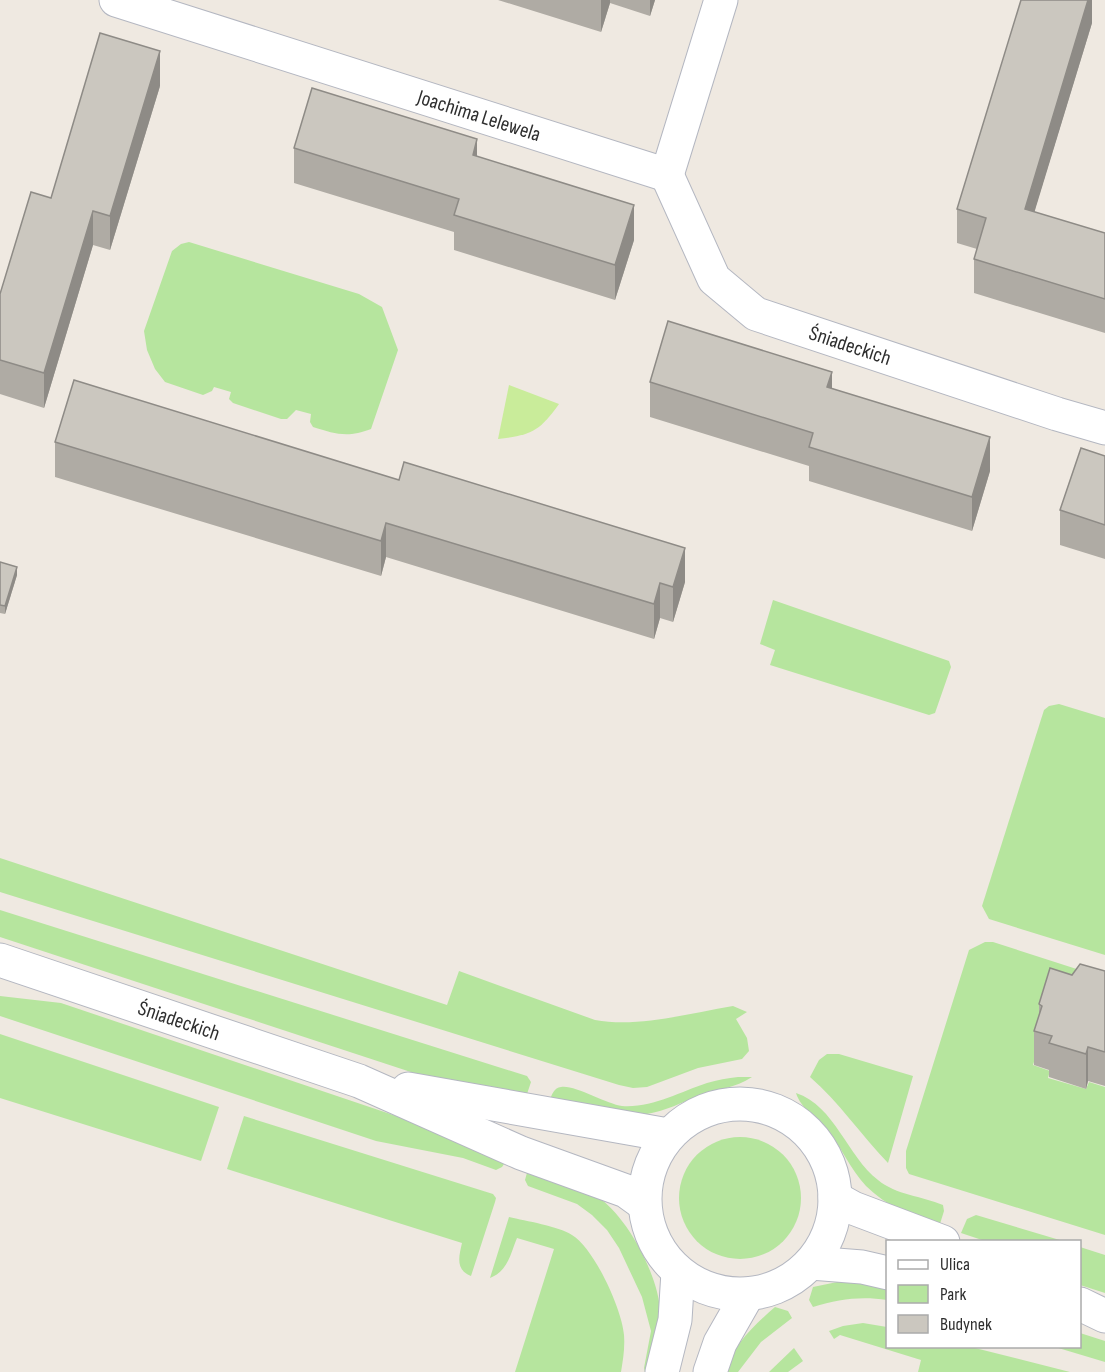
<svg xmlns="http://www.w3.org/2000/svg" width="1105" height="1372" viewBox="0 0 1105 1372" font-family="'Sofia Sans Condensed',sans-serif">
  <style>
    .green { fill: #b6e59e }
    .pitch { fill: #c9ec9a }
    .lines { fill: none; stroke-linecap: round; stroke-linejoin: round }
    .minor-casing { stroke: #b4b7c1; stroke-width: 35 }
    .minor { stroke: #fff; stroke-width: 33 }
    .wall { fill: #afaba4 }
    .shaded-wall { fill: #8e8b86 }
    .building { fill: #cbc7bf; stroke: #8e8b86; stroke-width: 1.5 }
    .labels { text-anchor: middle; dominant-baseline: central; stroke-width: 4.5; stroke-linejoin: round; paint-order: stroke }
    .street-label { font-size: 21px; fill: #2e2e2e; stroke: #fff }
  </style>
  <rect width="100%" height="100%" fill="#efe9e1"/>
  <g class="green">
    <path d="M 189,242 L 359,294 L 382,307 L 398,350 L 371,429 C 348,438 335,434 313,427 L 310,422 L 311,414 L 296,410 L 287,419 L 281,419 L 233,403 L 229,399 L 231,392 L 214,387 L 212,391 L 203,395 L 165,382 L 155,369 L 147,350 L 144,331 L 172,251 L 181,244 Z"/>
    <path d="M 773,600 L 949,661 L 951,667 L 935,713 L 929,715 L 770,665 L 775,650 L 760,644 Z"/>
    <path d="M 1059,704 L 1105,718 L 1105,955 L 989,919 L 982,906 L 1044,710 L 1049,706 Z"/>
    <path d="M 0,858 L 447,1005 L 459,971 L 595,1020 C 639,1028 690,1013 733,1006 L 747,1012 L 736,1019 L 747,1038 L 749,1051 L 742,1059 L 698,1068 L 647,1087 L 633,1088 L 619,1085 L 0,892 Z"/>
    <path d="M 0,910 L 527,1076 L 531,1082 L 527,1094 L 423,1076 L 0,937 Z"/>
    <path d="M 985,942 L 993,942 L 1089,973 L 1041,1040 L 1033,1065 L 1050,1071 L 1048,1078 L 1086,1089 L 1089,1082 L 1105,1087 L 1105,1235 L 909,1174 L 906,1168 L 906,1151 L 969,950 Z"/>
    <path d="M 0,996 L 61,1003 L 417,1123 L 506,1161 L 502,1167 L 496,1170 L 463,1158 L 376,1141 L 0,1016 Z"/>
    <path d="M 0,1034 L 219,1107 L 201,1161 L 0,1098 Z"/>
    <path d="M 827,1054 L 839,1054 L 913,1076 L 888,1163 C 861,1135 839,1102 810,1077 L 819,1060 Z"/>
    <path d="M 738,1077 L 752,1077 C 735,1088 718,1089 699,1096 C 682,1102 666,1111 647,1114 C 615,1118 581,1107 550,1100 C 552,1094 554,1088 561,1087 C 573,1084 607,1104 622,1106 C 653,1108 679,1092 707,1083 C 717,1080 728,1078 738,1077 Z"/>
    <path d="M 796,1093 C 835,1106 847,1156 878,1180 C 896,1195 922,1196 943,1205 L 944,1211 L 939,1227 C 913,1217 886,1206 866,1186 C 850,1169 841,1146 826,1128 C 816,1116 801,1109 796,1093 Z"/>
    <path d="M 244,1116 L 493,1194 L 496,1198 L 495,1202 L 471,1276 C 455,1270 459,1256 462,1243 L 227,1169 Z"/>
    <circle cx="740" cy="1198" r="61"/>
    <path d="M 528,1169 C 550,1178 575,1185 596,1196 C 627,1214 663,1283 660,1318 C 658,1336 652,1354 649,1372 L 645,1372 L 644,1368 L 651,1331 L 642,1297 L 619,1248 L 607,1230 L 592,1215 L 577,1204 L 528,1186 L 525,1180 Z"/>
    <path d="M 976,1215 L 1063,1241 L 985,1241 L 961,1233 L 967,1219 Z"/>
    <path d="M 509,1217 C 526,1221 558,1226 572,1235 C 594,1248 622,1309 624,1335 C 625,1348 623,1360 621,1372 L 515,1372 L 554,1249 L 517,1238 C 510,1255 508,1271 490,1278 Z"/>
    <path d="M 1080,1247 L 1105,1255 L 1105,1293 L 1080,1285 Z"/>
    <path d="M 842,1281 L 887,1286 L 887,1300 C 861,1296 839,1299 813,1307 L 809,1300 L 813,1287 Z"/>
    <path d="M 775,1307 L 788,1311 L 792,1318 L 761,1342 L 738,1372 L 723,1372 C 734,1345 753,1326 775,1307 Z"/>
    <path d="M 863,1323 L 887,1327 L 888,1346 L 971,1347 L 1070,1372 L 918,1372 L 921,1360 L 840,1335 L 834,1339 L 829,1331 L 843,1326 Z"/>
    <path d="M 1080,1333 L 1105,1341 L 1105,1362 L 1055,1347 L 1080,1346 Z"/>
    <path d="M 794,1348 L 803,1361 L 788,1372 L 769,1372 Z"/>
  </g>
  <path class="pitch" d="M 509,385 L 559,404 C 539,432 531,435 498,439 Z"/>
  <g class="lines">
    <g class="minor-casing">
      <g id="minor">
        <path id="s1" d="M 116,0 L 667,175"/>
        <path id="s2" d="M 667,175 L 714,279 L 756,314 L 1057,414 L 1105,428"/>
        <path d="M 667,175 L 721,0"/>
        <path id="s3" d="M 0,960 L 359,1081 L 521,1153 L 626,1191 L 644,1204"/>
        <path d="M 408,1089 L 668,1135"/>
        <circle cx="740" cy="1199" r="95"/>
        <path d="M 835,1198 L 853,1208 L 943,1242"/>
        <path d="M 811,1263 L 862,1267 L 888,1273"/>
        <path d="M 1080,1304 L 1105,1316"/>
        <path d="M 662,1372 L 675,1320 L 678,1272"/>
        <path d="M 710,1372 L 720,1343 L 748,1294"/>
      </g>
    </g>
    <use href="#minor" class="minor"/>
  </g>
  <g class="wall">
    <path d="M 498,0 L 655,0 L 650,16 L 610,3 L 601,32 Z"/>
    <path d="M 1092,0 L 1092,23 L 1034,212 L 1105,233 L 1105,333 L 974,293 L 974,259 L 977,249 L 957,243 L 957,209 Z"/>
    <path d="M 160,86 L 110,250 L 93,245 L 44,408 L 0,394 L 0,294 L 51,198 Z"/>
    <path d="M 294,148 L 477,157 L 634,240 L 615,300 L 454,250 L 454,232 L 294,183 Z"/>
    <path d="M 650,382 L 832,388 L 990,471 L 972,531 L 809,481 L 809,466 L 650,417 Z"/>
    <path d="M 55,442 L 399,480 L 685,582 L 673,622 L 660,618 L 654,639 L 386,557 L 381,576 L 55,477 Z"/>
    <path d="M 1105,456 L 1105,559 L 1060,545 L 1060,510 Z"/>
    <path d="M 0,562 L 17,575 L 5,614 L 0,613 Z"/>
    <path d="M 1105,971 L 1105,1086 L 1088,1081 L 1086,1089 L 1049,1077 L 1049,1070 L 1034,1065 L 1034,1031 L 1039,1016 L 1039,1004 L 1072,975 Z"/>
  </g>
  <g class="shaded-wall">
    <path d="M 601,0 L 610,0 L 610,3 L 601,32 Z"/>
    <path d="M 650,0 L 655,0 L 650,16 Z"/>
    <path d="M 1088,0 L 1092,0 L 1092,23 L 1025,243 L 1025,209 Z"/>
    <path d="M 160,51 L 160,86 L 110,250 L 110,216 Z"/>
    <path d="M 477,139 L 477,174 L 473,155 Z"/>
    <path d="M 634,205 L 634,240 L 615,300 L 615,265 Z"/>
    <path d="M 93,211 L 93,245 L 44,408 L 44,373 Z"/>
    <path d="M 832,372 L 832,406 L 827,387 Z"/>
    <path d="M 990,437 L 990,471 L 972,531 L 972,497 Z"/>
    <path d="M 386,523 L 386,557 L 381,576 L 381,541 Z"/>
    <path d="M 685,548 L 685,582 L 673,622 L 673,587 Z"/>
    <path d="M 17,567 L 17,575 L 5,614 L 5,606 Z"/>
    <path d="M 660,583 L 660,618 L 654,639 L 654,604 Z"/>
    <path d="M 1088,1047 L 1088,1081 L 1086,1089 L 1086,1054 Z"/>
  </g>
  <g class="building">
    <path d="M 1021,0 L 1088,0 L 1025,209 L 1105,233 L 1105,299 L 974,259 L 986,218 L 957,209 Z"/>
    <path d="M 100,33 L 160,51 L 110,216 L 93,211 L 44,373 L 0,360 L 0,294 L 31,192 L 51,198 Z"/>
    <path d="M 312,88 L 477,139 L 473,155 L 634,205 L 615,265 L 454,215 L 459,199 L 294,148 Z"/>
    <path d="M 668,321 L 832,372 L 827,387 L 990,437 L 972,497 L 809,447 L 813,433 L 650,382 Z"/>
    <path d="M 74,380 L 399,480 L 404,462 L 685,548 L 673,587 L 660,583 L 654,604 L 386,523 L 381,541 L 55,442 Z"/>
    <path d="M 1081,448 L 1105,456 L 1105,525 L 1060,510 Z"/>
    <path d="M 0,562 L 17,567 L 5,606 L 0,605 Z"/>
    <path d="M 1080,964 L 1105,971 L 1105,1052 L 1088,1047 L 1086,1054 L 1049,1043 L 1052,1036 L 1034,1031 L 1042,1006 L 1039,1004 L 1050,968 L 1072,975 Z"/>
  </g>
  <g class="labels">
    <g class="street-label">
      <text stroke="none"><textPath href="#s1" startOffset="381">Joachima Lelewela</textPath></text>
      <text stroke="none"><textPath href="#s2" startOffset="268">Śniadeckich</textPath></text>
      <text stroke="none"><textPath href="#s3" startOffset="189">Śniadeckich</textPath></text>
    </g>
  </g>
  <rect x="886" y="1240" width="195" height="108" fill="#ffffff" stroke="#ababab" stroke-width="1.5"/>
  <rect x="898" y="1260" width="30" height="9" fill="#ffffff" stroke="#ababab" stroke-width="1.5"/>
  <text x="940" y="1270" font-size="18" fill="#2e2e2e">Ulica</text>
  <rect x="898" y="1285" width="30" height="18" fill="#b6e59e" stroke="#ababab" stroke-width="1.5"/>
  <text x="940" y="1300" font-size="18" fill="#2e2e2e">Park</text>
  <rect x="898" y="1315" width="30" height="18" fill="#cbc7bf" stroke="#ababab" stroke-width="1.5"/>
  <text x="940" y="1330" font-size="18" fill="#2e2e2e">Budynek</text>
</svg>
